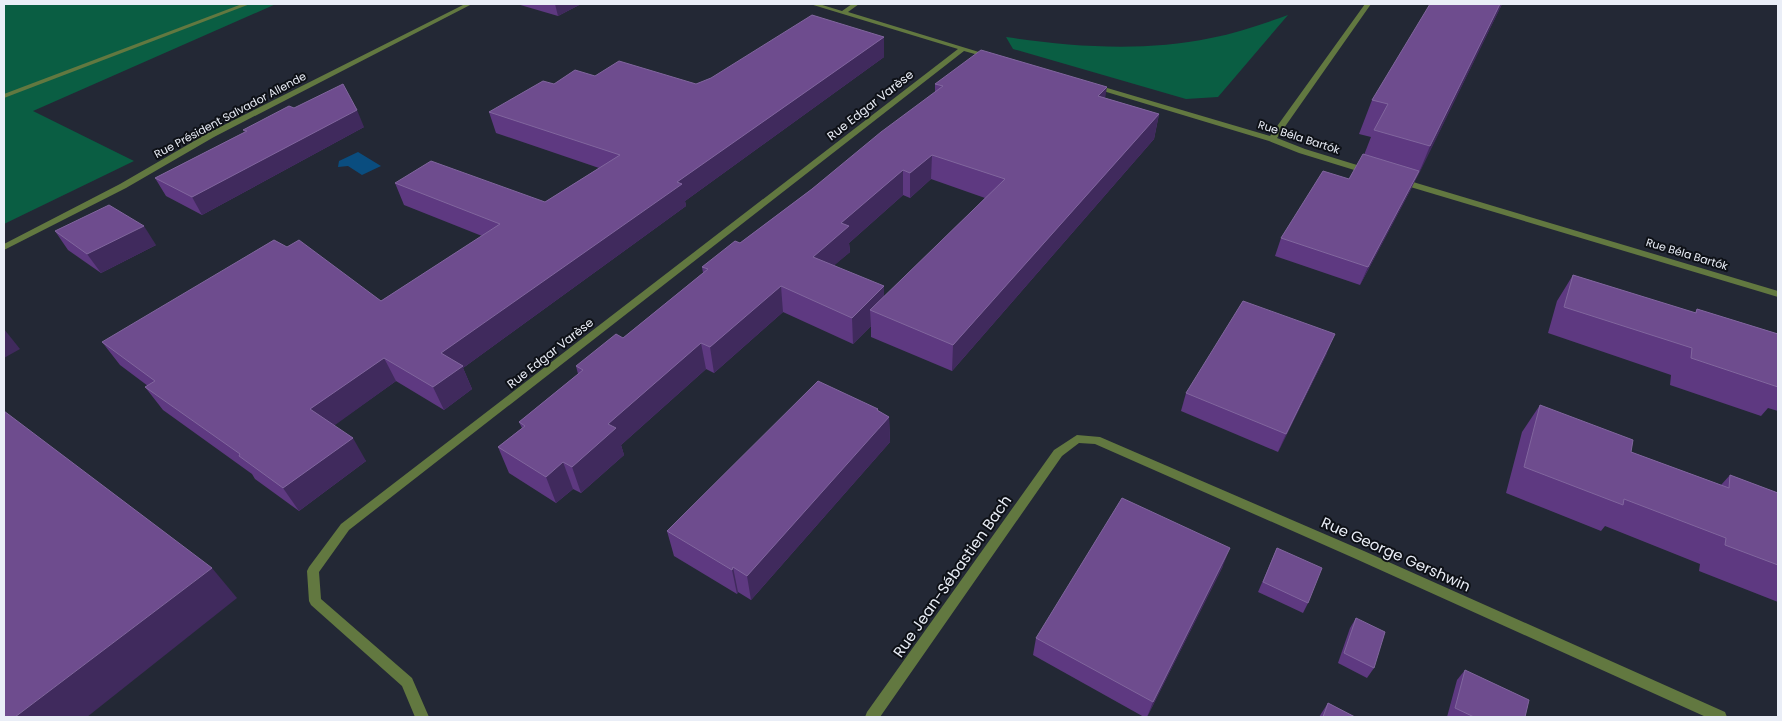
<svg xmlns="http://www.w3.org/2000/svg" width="1782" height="721" viewBox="0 0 1782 721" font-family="Poppins,sans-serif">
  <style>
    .green { fill: #0a5e43 }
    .water { fill: #0a4d7f }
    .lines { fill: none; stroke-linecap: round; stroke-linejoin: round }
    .service { fill: #627840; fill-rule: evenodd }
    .minor { fill: #627840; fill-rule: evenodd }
    .wall { fill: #5e3981; fill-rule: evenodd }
    .shaded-wall { fill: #402a5d }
    .building { fill: #6e4c8e; stroke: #81669e }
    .labels { text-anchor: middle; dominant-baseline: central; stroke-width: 4; stroke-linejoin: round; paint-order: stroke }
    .far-street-label { font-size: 11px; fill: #eaeef7; stroke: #0e1117 }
    .street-label { font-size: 12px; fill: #eaeef7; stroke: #0e1117 }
    .near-street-label { font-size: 15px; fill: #eaeef7; stroke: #0e1117 }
  </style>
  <rect width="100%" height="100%" fill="#232835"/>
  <g class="green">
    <path d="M 4,4 L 276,4 L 33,111 L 134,161 L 4,224 Z"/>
    <path d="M 1288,15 L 1218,97 L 1186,99 L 1013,49 L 1006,37 C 1074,47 1143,52 1211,38 C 1237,33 1263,24 1288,15 Z"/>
  </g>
  <path class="water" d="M 358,152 L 381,166 L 362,175 L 348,166 L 338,167 L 339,161 Z"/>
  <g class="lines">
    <path class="service" d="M 242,4 L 250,4 L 4,98 L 4,94 Z"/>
    <g class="minor">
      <path d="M 465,4 L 472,4 L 214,137 L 126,188 L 4,250 L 4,244 L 120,184 L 208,133 Z"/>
      <path d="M 810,4 L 819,4 L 842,11 L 852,4 L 859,4 L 848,12 L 992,56 L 989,58 L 964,51 L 349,530 L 319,572 L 321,599 L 412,678 L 429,717 L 415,717 L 402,686 L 311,605 L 309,601 L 307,571 L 309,567 L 341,524 L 958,49 Z"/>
      <path d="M 1365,4 L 1371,4 L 1277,138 L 1305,149 L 1370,169 L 1370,173 L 1364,173 L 1299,153 L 1269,141 L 1090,87 L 1097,85 L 1270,136 Z"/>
      <path d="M 1397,179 L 1403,179 L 1778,291 L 1778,297 L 1397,183 Z"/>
      <path d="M 1077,435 L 1100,437 L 1364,551 L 1725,712 L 1727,717 L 1706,717 L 1356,559 L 1095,444 L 1079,443 L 1062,456 L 880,717 L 865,717 L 867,712 L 1054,450 Z"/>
    </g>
  </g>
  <g class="wall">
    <path d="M 517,4 L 581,4 L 558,16 Z"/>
    <path d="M 1502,4 L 1411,189 L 1360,285 L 1275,256 L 1281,238 L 1349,179 L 1364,155 L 1371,137 L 1359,134 L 1372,100 Z"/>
    <path d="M 884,37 L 884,57 L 685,201 L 686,206 L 463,368 L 472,389 L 444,410 L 396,381 L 334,425 L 366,461 L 299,511 L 255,479 L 252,474 L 163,410 L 145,387 L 148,386 L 120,365 L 102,342 L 381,301 L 482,236 L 404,205 L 395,183 L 545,202 L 599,168 L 496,133 L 489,112 L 554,84 L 595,76 L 696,84 Z"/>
    <path d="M 935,84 L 1105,98 L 1159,114 L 1154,139 L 952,371 L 871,337 L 871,326 L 853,344 L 783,312 L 714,373 L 706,369 L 621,445 L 624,455 L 581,493 L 573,489 L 556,503 L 509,473 L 498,447 L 522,428 L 519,422 L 578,374 L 576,366 L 623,338 L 703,273 L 702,267 L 740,243 L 812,189 L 935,92 ZM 931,179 L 985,198 L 884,297 L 834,265 L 850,252 L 849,243 L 903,195 L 910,198 Z"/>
    <path d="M 294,108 L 364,127 L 202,215 L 166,196 L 155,178 L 245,132 L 243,130 Z"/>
    <path d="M 55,231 L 156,245 L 101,273 L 68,250 Z"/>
    <path d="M 1573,275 L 1695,313 L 1697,309 L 1778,334 L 1778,411 L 1768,408 L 1761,416 L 1670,385 L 1671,375 L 1548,333 L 1557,301 Z"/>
    <path d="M 1327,353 L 1278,452 L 1181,411 L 1186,393 Z"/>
    <path d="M 1540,405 L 1631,452 L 1721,485 L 1730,475 L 1778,493 L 1778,602 L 1699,571 L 1700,564 L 1605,526 L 1601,531 L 1506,493 L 1522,432 Z"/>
    <path d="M 878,409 L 878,411 L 889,417 L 890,442 L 751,600 L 738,592 L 737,594 L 674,556 L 667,531 Z"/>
    <path d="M 1277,548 L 1308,603 L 1303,613 L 1258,592 Z"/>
    <path d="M 1223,566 L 1147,717 L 1144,717 L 1033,655 L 1036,638 Z"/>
    <path d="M 1356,618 L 1374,668 L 1367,678 L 1338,663 L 1350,628 Z"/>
    <path d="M 1465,670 L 1525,717 L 1447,717 L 1457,680 Z"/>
    <path d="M 1328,703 L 1355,717 L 1319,717 Z"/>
  </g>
  <g class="shaded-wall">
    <path d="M 555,4 L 581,4 L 558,16 Z"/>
    <path d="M 1500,4 L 1502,4 L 1416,180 L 1430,146 Z"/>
    <path d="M 884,37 L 884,57 L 685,201 L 686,206 L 463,368 L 472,389 L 444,410 L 433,387 L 441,353 L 677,182 Z"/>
    <path d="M 1107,87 L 1103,111 L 1098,96 Z"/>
    <path d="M 357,110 L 364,127 L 202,215 L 192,197 Z"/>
    <path d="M 1159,114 L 1154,139 L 952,371 L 953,345 Z"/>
    <path d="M 932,155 L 931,179 L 910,198 L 910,173 Z"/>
    <path d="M 903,170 L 903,195 L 849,243 L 850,252 L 815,282 L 813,257 L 841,223 Z"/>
    <path d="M 1419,171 L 1411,189 L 1360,285 L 1368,267 Z"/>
    <path d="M 144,226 L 156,245 L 101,273 L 87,254 Z"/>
    <path d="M 781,286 L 783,312 L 714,373 L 710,347 Z"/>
    <path d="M 884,286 L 884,312 L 870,310 L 871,326 L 853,344 L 852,318 Z"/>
    <path d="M 4,329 L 20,349 L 4,358 Z"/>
    <path d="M 1335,334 L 1327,353 L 1278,452 L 1286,434 Z"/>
    <path d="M 701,343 L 706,369 L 621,445 L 624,455 L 581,493 L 572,467 L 608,424 Z"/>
    <path d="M 384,358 L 396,381 L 324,433 L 310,409 Z"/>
    <path d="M 878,409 L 879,429 L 889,417 L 890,442 L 751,600 L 747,576 Z"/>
    <path d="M 353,438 L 366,461 L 299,511 L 283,488 Z"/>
    <path d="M 563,462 L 573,489 L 556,503 L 546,477 Z"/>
    <path d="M 1230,548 L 1223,566 L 1147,717 L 1153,702 Z"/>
    <path d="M 733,567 L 738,592 L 737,594 L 732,570 Z"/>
    <path d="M 212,568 L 237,598 L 87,717 L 15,717 Z"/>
  </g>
  <g class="building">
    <path d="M 1430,4 L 1500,4 L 1430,146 L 1374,130 L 1388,104 L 1372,100 Z"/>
    <path d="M 812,15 L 884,37 L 677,182 L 682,184 L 441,353 L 463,366 L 433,387 L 384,358 L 310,409 L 353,438 L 283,488 L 239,456 L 240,454 L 145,387 L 155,381 L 102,342 L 274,240 L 287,247 L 299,240 L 381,301 L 500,224 L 395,183 L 431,161 L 545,202 L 620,155 L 489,112 L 543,81 L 554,84 L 575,70 L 595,76 L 619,61 L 696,84 L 711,78 Z"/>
    <path d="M 981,50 L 1107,87 L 1098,96 L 1159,114 L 953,345 L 870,310 L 1005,179 L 932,155 L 910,173 L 903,170 L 841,223 L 849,226 L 813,257 L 884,286 L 852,318 L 781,286 L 710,347 L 701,343 L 608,424 L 616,428 L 572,467 L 563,462 L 546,477 L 498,447 L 525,426 L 519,422 L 583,370 L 576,366 L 616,334 L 623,338 L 708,269 L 702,267 L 735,241 L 740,243 L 812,189 L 881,132 L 943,86 L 935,84 Z"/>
    <path d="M 343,84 L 357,110 L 192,197 L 155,178 L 247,131 L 243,130 L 289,106 L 294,108 Z"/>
    <path d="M 1363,154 L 1419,171 L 1368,267 L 1281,238 L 1323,171 L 1349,179 Z"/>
    <path d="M 109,205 L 144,226 L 87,254 L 55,231 Z"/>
    <path d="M 1573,275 L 1696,313 L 1697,309 L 1778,334 L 1778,387 L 1691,358 L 1692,348 L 1564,307 Z"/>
    <path d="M 1243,301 L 1335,334 L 1286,434 L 1186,393 Z"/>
    <path d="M 818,381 L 878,409 L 877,410 L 889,417 L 747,576 L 733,567 L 732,570 L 667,531 Z"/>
    <path d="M 1540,405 L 1633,440 L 1631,452 L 1729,488 L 1730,475 L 1778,493 L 1778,565 L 1725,545 L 1726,538 L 1624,499 L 1623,505 L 1524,467 Z"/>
    <path d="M 4,411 L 212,568 L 15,717 L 4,717 Z"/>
    <path d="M 1122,498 L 1230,548 L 1153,702 L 1036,638 Z"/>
    <path d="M 1277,548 L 1322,568 L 1308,603 L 1263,582 Z"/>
    <path d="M 1356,618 L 1385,632 L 1374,668 L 1344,653 Z"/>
    <path d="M 1465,670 L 1529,700 L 1525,717 L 1474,717 L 1455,708 Z"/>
    <path d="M 1328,703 L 1355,717 L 1323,717 Z"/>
  </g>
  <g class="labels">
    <g class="far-street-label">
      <text transform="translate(230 115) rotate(-28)">Rue Président Salvador Allende</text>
      <text transform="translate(1299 137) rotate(18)">Rue Béla Bartók</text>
      <text transform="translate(1687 254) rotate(17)">Rue Béla Bartók</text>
    </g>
    <g class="street-label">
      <text transform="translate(870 105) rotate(-38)">Rue Edgar Varèse</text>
      <text transform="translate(550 353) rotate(-38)">Rue Edgar Varèse</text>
    </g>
    <g class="near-street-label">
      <text transform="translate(1396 554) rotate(24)">Rue George Gershwin</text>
      <text transform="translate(952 576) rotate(-55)">Rue Jean-Sébastien Bach</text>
    </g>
  </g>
  <rect width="1782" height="721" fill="none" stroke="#eaeef7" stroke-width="10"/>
</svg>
